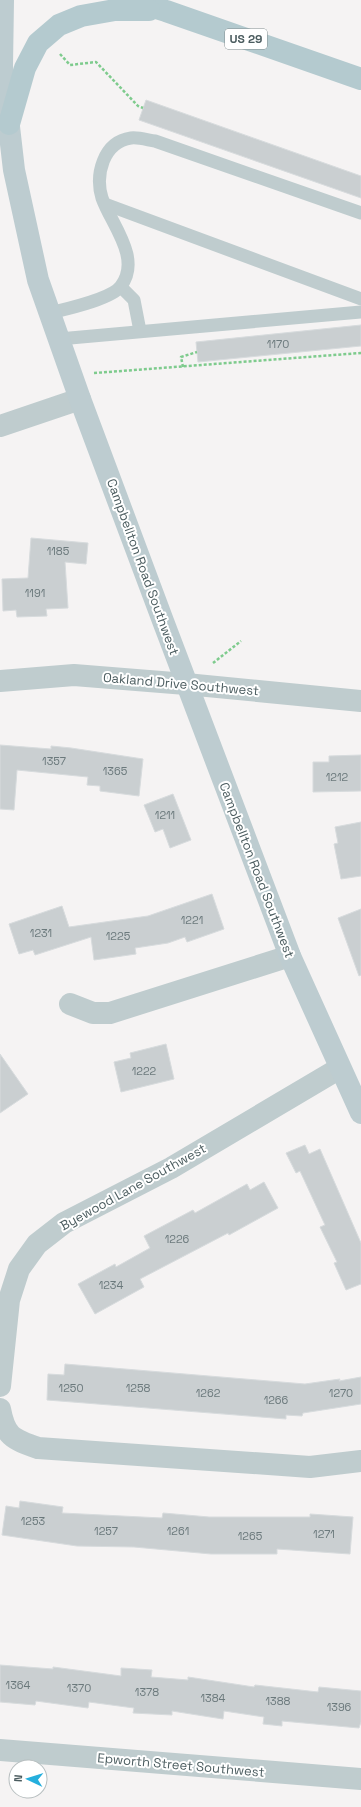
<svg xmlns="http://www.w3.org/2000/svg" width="361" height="1807" viewBox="0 0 361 1807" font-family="'Space Grotesk',sans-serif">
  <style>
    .building { fill: #cacfd1; stroke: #d7dbdd }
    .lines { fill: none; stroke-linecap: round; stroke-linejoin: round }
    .path { stroke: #7ecb8d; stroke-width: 2.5; stroke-dasharray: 3 2; stroke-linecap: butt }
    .service { stroke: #bfccce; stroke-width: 13 }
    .minor { stroke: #bfccce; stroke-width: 22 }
    .secondary { stroke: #bdccd0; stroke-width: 22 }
    .primary { stroke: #b4cacf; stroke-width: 22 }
    .labels { text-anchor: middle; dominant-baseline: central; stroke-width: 4; stroke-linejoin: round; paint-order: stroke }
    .number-label { font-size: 11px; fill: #6b797c }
    .shield { fill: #fff; stroke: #818d8f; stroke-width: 1 }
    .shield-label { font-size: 12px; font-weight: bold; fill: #4b5c5f }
    .street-label { font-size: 13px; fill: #4b5c5f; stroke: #fff }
  </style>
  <rect width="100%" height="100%" fill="#f5f3f3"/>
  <g class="building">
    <path d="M 146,100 L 361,176 L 361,198 L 139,120 Z"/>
    <path d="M 361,325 L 361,346 L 198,362 L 196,342 Z"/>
    <path d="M 31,538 L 88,543 L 86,564 L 65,562 L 68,608 L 46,609 L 47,616 L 17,617 L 16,610 L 3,611 L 2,579 L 28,578 Z"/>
    <path d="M 0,745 L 51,749 L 51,746 L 71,748 L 143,759 L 139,796 L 100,791 L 100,786 L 87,785 L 88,777 L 17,770 L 14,810 L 0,809 Z"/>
    <path d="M 361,755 L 361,791 L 313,792 L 313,762 L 329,762 L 329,756 Z"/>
    <path d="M 173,794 L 191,840 L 170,848 L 163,829 L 155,832 L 144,805 Z"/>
    <path d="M 361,822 L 361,876 L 341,879 L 334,844 L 338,843 L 335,827 Z"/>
    <path d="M 212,894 L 224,929 L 187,942 L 185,937 L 168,943 L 135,948 L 136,954 L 94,960 L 91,937 L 35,955 L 33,950 L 19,954 L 9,924 L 62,906 L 69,927 L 148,916 Z"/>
    <path d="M 361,909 L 361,975 L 359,976 L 338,918 Z"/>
    <path d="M 166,1044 L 174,1079 L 121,1092 L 114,1062 L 131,1058 L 130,1053 Z"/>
    <path d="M 0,1054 L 28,1094 L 0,1113 Z"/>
    <path d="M 305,1145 L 309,1154 L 320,1149 L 361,1243 L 361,1284 L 346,1290 L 334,1263 L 337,1262 L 320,1227 L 325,1225 L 300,1171 L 296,1173 L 286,1153 Z"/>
    <path d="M 264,1182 L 278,1208 L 229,1235 L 228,1233 L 140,1279 L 144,1287 L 95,1314 L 78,1284 L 115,1264 L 116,1267 L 150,1248 L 144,1236 L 193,1210 L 195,1213 L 247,1184 L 250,1190 Z"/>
    <path d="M 65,1364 L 305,1384 L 340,1379 L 339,1381 L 361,1377 L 361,1404 L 303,1413 L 302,1416 L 286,1415 L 286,1419 L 47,1400 L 48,1374 L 64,1375 Z"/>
    <path d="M 20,1501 L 63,1507 L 62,1513 L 162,1518 L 163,1513 L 209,1517 L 310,1517 L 310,1514 L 353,1517 L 350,1554 L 277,1549 L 277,1554 L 211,1554 L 134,1547 L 77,1546 L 2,1535 L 6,1506 L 19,1508 Z"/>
    <path d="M 0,1665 L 53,1669 L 53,1667 L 121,1676 L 121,1668 L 152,1670 L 151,1677 L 188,1680 L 188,1677 L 254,1687 L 255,1685 L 318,1692 L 319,1687 L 361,1691 L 361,1722 L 359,1728 L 282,1721 L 282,1726 L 263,1724 L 264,1717 L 224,1711 L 223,1719 L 172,1711 L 172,1715 L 133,1713 L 134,1708 L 89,1702 L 88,1708 L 36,1701 L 35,1705 L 0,1702 Z"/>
  </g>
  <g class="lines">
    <g class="path">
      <path d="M 60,54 L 70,65 L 96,62 L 138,106 L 143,108"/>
      <path d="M 183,367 L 181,357 L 197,352"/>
      <path d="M 94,373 L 361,353"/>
      <path d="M 213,663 L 241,641"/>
    </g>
    <g class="service">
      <path d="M 105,204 L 361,299"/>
      <path d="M 121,287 L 134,300 L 140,331"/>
      <path d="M 50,313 C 66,309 112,299 121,286 C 142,258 111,224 102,198 C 95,175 103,142 131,138 C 138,137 148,140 155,141 L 361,213"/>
      <path d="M 59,339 L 361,312"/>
    </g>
    <g class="minor">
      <path d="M 0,426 L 80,399"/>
      <path d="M 0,681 L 74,675 L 186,684 L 361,701"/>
      <path d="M 70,1004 L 93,1013 L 110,1013 L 290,956"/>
      <path d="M 0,1386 L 9,1300 L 19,1269 L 37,1244 L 64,1223 L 171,1168 L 340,1068"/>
      <path d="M 0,1409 C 5,1436 12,1439 38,1448 L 310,1467 L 361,1461"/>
      <path d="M 0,1750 L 361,1779"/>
    </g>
    <path class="secondary" d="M 3,0 L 2,66 L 14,170 L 38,280 L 80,399 L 163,621 L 290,956 L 361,1113"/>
    <g class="primary">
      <path d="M 130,0 L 166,11 L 361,79"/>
      <path d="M 9,124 L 25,68 L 38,43 L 59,25 L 81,16 L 115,10 L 149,10"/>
    </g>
  </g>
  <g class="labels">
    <g class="number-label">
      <text x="278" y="344">1170</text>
      <text x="58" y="551">1185</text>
      <text x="35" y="593">1191</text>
      <text x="54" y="761">1357</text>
      <text x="115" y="771">1365</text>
      <text x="337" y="777">1212</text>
      <text x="165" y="815">1211</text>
      <text x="192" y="920">1221</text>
      <text x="41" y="933">1231</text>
      <text x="118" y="936">1225</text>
      <text x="144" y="1071">1222</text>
      <text x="177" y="1239">1226</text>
      <text x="111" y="1285">1234</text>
      <text x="71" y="1388">1250</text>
      <text x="138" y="1388">1258</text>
      <text x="208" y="1393">1262</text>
      <text x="341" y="1393">1270</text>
      <text x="276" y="1400">1266</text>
      <text x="33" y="1521">1253</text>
      <text x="106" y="1531">1257</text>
      <text x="178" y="1531">1261</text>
      <text x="324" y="1534">1271</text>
      <text x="250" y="1536">1265</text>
      <text x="18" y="1685">1364</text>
      <text x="79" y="1688">1370</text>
      <text x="147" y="1692">1378</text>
      <text x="213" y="1698">1384</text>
      <text x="278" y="1701">1388</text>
      <text x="339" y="1707">1396</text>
    </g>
    <rect class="shield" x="225" y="29" width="42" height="20" rx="3"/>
    <g class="shield-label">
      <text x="246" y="39">US 29</text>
    </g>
    <g class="street-label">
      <text transform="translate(143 567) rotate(70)">Campbellton Road Southwest</text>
      <text transform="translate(181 684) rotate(5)">Oakland Drive Southwest</text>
      <text transform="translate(257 870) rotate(69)">Campbellton Road Southwest</text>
      <text transform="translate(133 1187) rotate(-29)">Byewood Lane Southwest</text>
      <text transform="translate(181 1765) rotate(5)">Epworth Street Southwest</text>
    </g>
  </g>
  <g transform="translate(28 1779) rotate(274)"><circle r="19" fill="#ffffff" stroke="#b7bebf"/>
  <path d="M0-3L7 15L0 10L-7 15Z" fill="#25afdd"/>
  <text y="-6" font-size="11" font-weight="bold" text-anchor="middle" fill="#4b5c5f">N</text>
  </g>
</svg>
